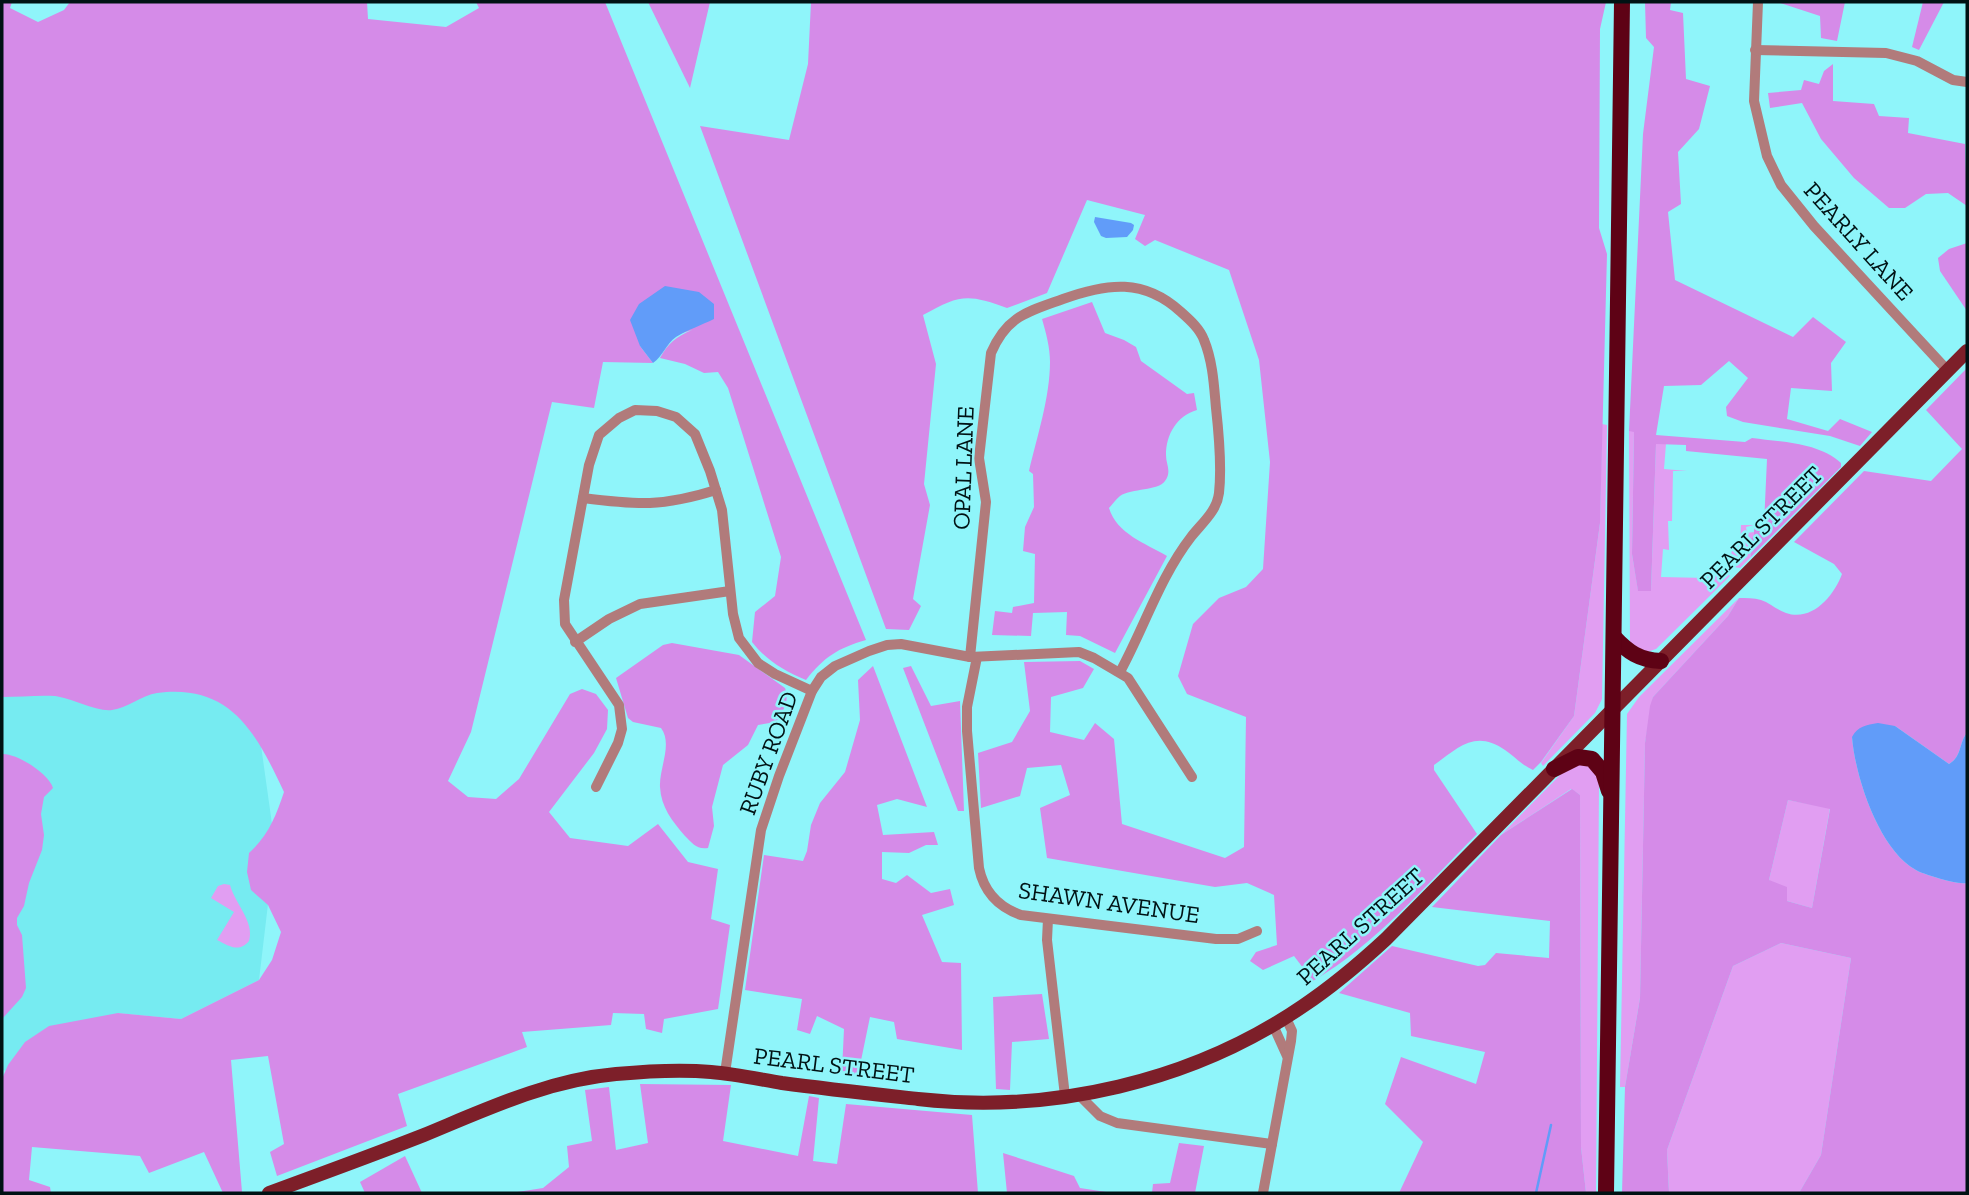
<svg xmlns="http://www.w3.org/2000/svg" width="1969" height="1195" viewBox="0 0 1969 1195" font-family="'Zilla Slab',serif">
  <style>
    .built { fill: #76ebf1 }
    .green { fill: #e19ef2 }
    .forest { fill: #d58be8; fill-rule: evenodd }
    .water { fill: #619cf9 }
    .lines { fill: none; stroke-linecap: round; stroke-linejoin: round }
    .stream { stroke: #619cf9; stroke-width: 2.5 }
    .minor { stroke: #b17b7b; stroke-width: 10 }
    .major { stroke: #7d1f29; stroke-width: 14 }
    .highway { stroke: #5e0215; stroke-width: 16 }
    .labels { text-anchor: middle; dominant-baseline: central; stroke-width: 5; stroke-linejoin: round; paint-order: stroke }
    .street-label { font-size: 24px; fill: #001214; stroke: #8ff5fa }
  </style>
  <rect width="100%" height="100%" fill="#8ff5fa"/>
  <path class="built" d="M 2,638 L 256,710 L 272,824 L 268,904 L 259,980 L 181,1019 L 118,1013 L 33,1076 L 2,1070 Z"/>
  <g class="green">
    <path d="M 1602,424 L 1607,425 L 1602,699 L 1595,713 L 1543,766 L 1541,763 L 1574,716 L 1600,523 Z"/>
    <path d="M 1629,431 L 1634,431 L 1632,554 L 1638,590 L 1651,591 L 1656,444 L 1666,444 L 1664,469 L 1687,471 L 1673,471 L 1672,521 L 1668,521 L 1669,550 L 1663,549 L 1661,577 L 1707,578 L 1709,571 L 1723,568 L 1730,576 L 1656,649 L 1647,652 L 1631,645 L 1630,641 Z"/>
    <path d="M 1741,525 L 1754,525 L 1746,527 L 1747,533 L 1754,532 L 1755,535 L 1749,542 L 1751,557 L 1740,568 L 1734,567 L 1731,558 L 1732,546 L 1740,545 Z"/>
    <path d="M 1739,598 L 1728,616 L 1653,697 L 1645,743 L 1640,998 L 1625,1087 L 1620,1087 L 1627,714 L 1639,697 Z"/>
    <path d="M 1582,761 L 1598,774 L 1599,787 L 1596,1193 L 1586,1193 L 1581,1147 L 1580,795 L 1571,789 L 1501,835 L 1562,773 Z"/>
    <path d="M 1788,800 L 1830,808 L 1812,908 L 1787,901 L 1769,880 Z"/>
    <path d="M 224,884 L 230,885 C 235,904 255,922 249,941 C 239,953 229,946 217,940 L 234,912 L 211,898 L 218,886 Z"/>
    <path d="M 1781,943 L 1851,958 L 1821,1155 L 1799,1193 L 1669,1193 L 1667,1150 L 1733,966 Z"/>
  </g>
  <g class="forest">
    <path d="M 2,2 L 12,2 L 10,8 L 38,22 L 64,10 L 70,2 L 367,2 L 368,19 L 446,27 L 479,8 L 476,2 L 605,2 L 866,640 C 838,648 824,657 806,680 C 784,671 767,661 752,642 L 755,612 L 775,596 L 781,557 L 728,388 L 718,372 L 704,373 L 685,364 L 660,358 C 668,343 676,337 692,330 L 640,346 L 653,363 L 603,362 L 594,408 L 552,402 L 471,732 L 448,781 L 468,797 L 496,799 L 519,779 L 570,694 L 582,689 L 596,694 L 608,710 L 607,729 L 594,753 L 549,812 L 570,838 L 628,846 L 658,824 L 688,862 L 718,869 L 711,919 L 730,925 L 718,1009 L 664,1019 L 662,1033 L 646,1029 L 644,1014 L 613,1013 L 611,1025 L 522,1032 L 527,1047 L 398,1094 L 407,1126 L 277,1176 L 270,1152 L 284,1144 L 268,1056 L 231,1060 L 242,1192 L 223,1193 L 204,1152 L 149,1173 L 140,1156 L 32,1147 L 29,1180 L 50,1187 L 51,1193 L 2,1193 L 2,1079 L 8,1065 L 25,1042 L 49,1026 L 118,1013 L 181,1019 L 259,980 L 272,960 L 281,932 L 268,905 L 251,890 L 247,872 L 249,853 C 268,836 276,816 284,792 C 257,735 232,683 157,693 C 142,695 128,708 112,710 C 97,712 71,698 55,696 C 38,695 19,697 2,697 Z"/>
    <path d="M 648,2 L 710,2 L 690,88 Z"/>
    <path d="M 811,2 L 1606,2 L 1600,29 L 1599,228 L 1607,254 L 1600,523 L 1574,716 L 1541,762 L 1533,770 C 1522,765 1515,757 1505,750 C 1475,729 1458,748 1434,765 L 1434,770 L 1477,834 C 1425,886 1376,944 1313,981 L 1294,956 L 1263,970 L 1250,961 L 1256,952 L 1277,945 L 1274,895 L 1247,883 L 1215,887 L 1047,858 L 1040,808 L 1070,795 L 1061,765 L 1027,768 L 1020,796 L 981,808 L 978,753 L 1012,742 L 1030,711 L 1024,662 L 1080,661 L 1094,669 L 1083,688 L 1051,697 L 1050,732 L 1084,740 L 1095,723 L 1114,739 L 1122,824 L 1225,858 L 1244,847 L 1246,717 L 1187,694 L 1178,676 L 1193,624 L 1219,598 L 1246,587 L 1263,569 L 1270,462 L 1259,360 L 1229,270 L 1155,240 L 1145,246 L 1135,239 L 1145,215 L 1087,200 L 1047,293 L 1007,308 C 967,293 959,295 923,315 L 936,364 L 924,484 L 930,505 L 913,599 L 921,606 L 909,630 L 886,629 L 700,126 L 789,140 L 808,64 Z"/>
    <path d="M 1645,2 L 1671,2 L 1670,10 L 1683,13 L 1686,79 L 1710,86 L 1699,129 L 1678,152 L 1681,204 L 1668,212 L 1675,280 L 1793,337 L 1813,317 L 1846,342 L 1831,363 L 1832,391 L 1791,388 L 1787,419 L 1828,431 L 1840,419 L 1872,432 L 1860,446 L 1830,436 L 1743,422 L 1727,416 L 1726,407 L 1748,378 L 1729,361 L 1701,385 L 1664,386 L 1656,435 L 1745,442 L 1752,438 C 1780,442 1818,442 1841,463 L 1841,467 L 1751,557 L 1749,542 L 1754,535 L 1754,525 L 1764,525 L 1767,459 L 1686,451 L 1686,445 L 1656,444 L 1651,591 L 1638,591 L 1632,554 L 1634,432 L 1629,431 L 1643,134 L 1654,47 L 1646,38 Z"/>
    <path d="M 1777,2 L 1845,2 L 1837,41 L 1821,38 L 1820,16 Z"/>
    <path d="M 1923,2 L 1944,2 L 1919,50 L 1912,47 Z"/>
    <path d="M 1833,64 L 1833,101 L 1874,104 L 1879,116 L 1909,118 L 1908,133 L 1965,144 L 1967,206 L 1948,193 L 1926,194 L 1905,208 L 1889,208 L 1854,178 L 1821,139 L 1802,103 L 1770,108 L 1768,93 L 1801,90 L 1804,80 L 1819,84 L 1824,71 Z"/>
    <path d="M 1967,243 L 1967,311 L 1940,271 L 1938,258 L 1949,249 Z"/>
    <path d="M 1092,302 L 1105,333 L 1124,340 L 1136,347 L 1141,361 L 1187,394 L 1194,393 L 1197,410 C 1177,416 1166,434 1166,455 C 1166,465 1172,471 1165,481 C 1158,491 1132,488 1120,496 C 1116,499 1112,505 1109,508 C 1117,534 1145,543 1167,556 L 1115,653 L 1080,636 L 1066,635 L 1067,612 L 1033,613 L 1031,636 L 992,635 L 995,611 L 1012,613 L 1013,607 L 1034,603 L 1035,554 L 1023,551 L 1025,527 L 1034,507 L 1033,474 L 1029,471 C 1037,437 1050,397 1050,362 C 1050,347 1046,333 1042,319 Z"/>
    <path d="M 1967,368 L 1967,733 C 1959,742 1962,757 1949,764 L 1895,726 L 1852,737 C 1855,776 1879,850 1916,870 C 1923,874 1933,876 1941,879 C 1950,881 1958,884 1967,883 L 1967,1193 L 1799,1193 L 1821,1155 L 1851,958 L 1781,943 L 1733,966 L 1667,1150 L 1669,1193 L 1622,1193 L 1625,1087 L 1640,998 L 1645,743 L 1650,706 L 1653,697 L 1728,616 L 1739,598 C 1746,598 1754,598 1761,600 C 1770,603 1777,610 1786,613 C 1812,622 1834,596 1842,574 L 1834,564 L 1794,542 L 1864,471 L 1931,481 L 1962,449 L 1926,410 ZM 1788,800 L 1830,809 L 1812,908 L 1787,901 L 1787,887 L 1769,880 Z"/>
    <path d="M 672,643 L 739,655 L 785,688 C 790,700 783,713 776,722 L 758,725 L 748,745 L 723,765 L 712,807 L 714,826 L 708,848 C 697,850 692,843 685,836 C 672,821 661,807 660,787 C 659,768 673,744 661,728 L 633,722 L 628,718 L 616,678 L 663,645 Z"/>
    <path d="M 873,666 L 927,807 L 897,799 L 877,805 L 883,835 L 934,832 L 938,845 L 926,845 L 909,853 L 882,852 L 882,879 L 896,883 L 907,875 L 931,893 L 950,889 L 954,905 L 922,915 L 942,962 L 961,963 L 962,1050 L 897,1039 L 894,1022 L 870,1017 L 858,1075 L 842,1071 L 844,1029 L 817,1016 L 810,1034 L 797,1030 L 802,999 L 745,990 L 764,855 L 803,861 L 807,851 L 811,825 L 820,803 L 845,772 L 860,720 L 858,680 Z"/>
    <path d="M 911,666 L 931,706 L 960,701 L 964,811 L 958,811 L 903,668 Z"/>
    <path d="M 2,754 C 17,753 49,774 53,788 L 44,797 L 41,814 L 44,835 L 42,850 L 29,883 L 24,906 L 17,918 L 17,925 L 22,935 L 26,988 L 22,997 L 2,1019 Z"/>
    <path d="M 1572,789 L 1580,795 L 1580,801 L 1581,1147 L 1586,1193 L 1399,1193 L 1423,1142 L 1385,1104 L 1401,1057 L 1476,1084 L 1485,1052 L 1411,1036 L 1410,1013 L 1339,993 L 1392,946 L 1478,966 L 1485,965 L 1496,953 L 1549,958 L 1550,921 L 1432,907 L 1501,835 Z"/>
    <path d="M 1042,994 L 1049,1039 L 1012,1042 L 1010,1090 L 996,1089 L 993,997 Z"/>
    <path d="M 640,1084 L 731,1085 L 723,1141 L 798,1156 L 809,1096 L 819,1098 L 813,1161 L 837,1164 L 846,1104 L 972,1115 L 978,1193 L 511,1193 L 543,1188 L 569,1167 L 567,1146 L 592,1141 L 585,1090 L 609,1087 L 616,1150 L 648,1143 Z"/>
    <path d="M 1179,1143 L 1204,1146 L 1195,1193 L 1152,1193 L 1153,1184 L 1170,1183 Z"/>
    <path d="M 1003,1153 L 1074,1176 L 1080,1188 L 1113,1193 L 1007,1193 Z"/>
    <path d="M 405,1156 L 422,1193 L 365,1193 L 360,1182 Z"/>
  </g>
  <g class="water">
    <path d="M 1095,217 L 1131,223 L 1134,225 L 1133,230 L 1127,237 L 1106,238 L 1101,236 L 1094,222 Z"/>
    <path d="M 665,286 L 699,292 L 714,304 L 714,319 C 702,325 687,330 676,337 C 666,344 663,356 653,363 L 640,346 L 630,320 L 639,304 Z"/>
    <path d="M 1878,723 L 1895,726 L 1949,764 C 1962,757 1959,742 1967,733 L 1967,883 C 1958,884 1950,881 1941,879 C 1933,876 1923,874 1916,870 C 1879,850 1855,776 1852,737 C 1858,726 1866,725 1878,723 Z"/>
  </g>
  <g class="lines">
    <path class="stream" d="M 1536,1193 L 1551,1125"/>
    <g class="minor">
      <path d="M 1758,2 L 1754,101 L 1767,156 L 1781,185 L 1814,226 L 1948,371"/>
      <path d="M 1755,50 L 1886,53 L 1917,61 L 1953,80 L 1967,82"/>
      <path d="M 583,498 C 638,505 662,507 716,490"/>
      <path d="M 575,642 L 609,619 L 640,604 L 730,591"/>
      <path d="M 970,657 L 986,502 L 979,458 L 991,353 C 1007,316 1027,312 1063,299 C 1107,283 1144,278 1181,312 C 1190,320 1200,329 1204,340 C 1213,362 1214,386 1216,408 C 1219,435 1222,466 1219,493 C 1217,511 1202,523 1191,537 C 1160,577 1144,628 1120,672"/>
      <path d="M 977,657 L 967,707 L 967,731 L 979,868 C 984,892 998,907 1021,915 L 1216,939 L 1238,939 L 1257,931"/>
      <path d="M 596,787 L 618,743 L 622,729 L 619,705 L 565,624 L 564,600 L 589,465 L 599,435 L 619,418 L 635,410 L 657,411 L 676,417 L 695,434 L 710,471 L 722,510 L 733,614 L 739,638 L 758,663 L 775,674 L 812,691"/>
      <path d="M 1048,919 L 1047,940 L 1065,1096"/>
      <path d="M 1273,1025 L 1287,1056"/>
      <path d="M 725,1073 L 761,830 L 779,776 L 812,691 L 821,677 L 835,666 L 869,651 L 887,645 L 901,644 L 970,657 L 1079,652 L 1094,658 L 1128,678 L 1192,777"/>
      <path d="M 1078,1094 L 1100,1116 L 1117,1123 L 1272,1144"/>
      <path d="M 1263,1193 L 1291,1041 L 1292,1031 L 1286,1018"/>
    </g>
    <path class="major" d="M 269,1193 C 321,1174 373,1155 424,1135 C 487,1109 548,1080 616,1074 C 648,1071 680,1069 711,1072 C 735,1074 758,1079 782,1083 C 827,1089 873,1094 918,1099 C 1051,1114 1192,1082 1303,1006 C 1333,986 1360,963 1386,939 L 1967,351"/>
    <g class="highway">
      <path d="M 1614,637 C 1628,652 1639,660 1661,661"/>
      <path d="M 1554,769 L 1578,757 L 1592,759 L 1603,772 L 1609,791"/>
      <path d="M 1606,1193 L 1622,2"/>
    </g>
  </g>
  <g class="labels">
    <g class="street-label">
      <text transform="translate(1859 241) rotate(48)">PEARLY LANE</text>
      <text transform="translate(963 468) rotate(-88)">OPAL LANE</text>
      <text transform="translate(1761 527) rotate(-45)">PEARL STREET</text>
      <text transform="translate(768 753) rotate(-70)">RUBY ROAD</text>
      <text transform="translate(1109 902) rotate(8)">SHAWN AVENUE</text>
      <text transform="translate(1360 926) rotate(-42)">PEARL STREET</text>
      <text transform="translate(834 1065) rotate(7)">PEARL STREET</text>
    </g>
  </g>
  <rect width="1969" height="1195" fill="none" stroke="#001214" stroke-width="7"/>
</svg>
